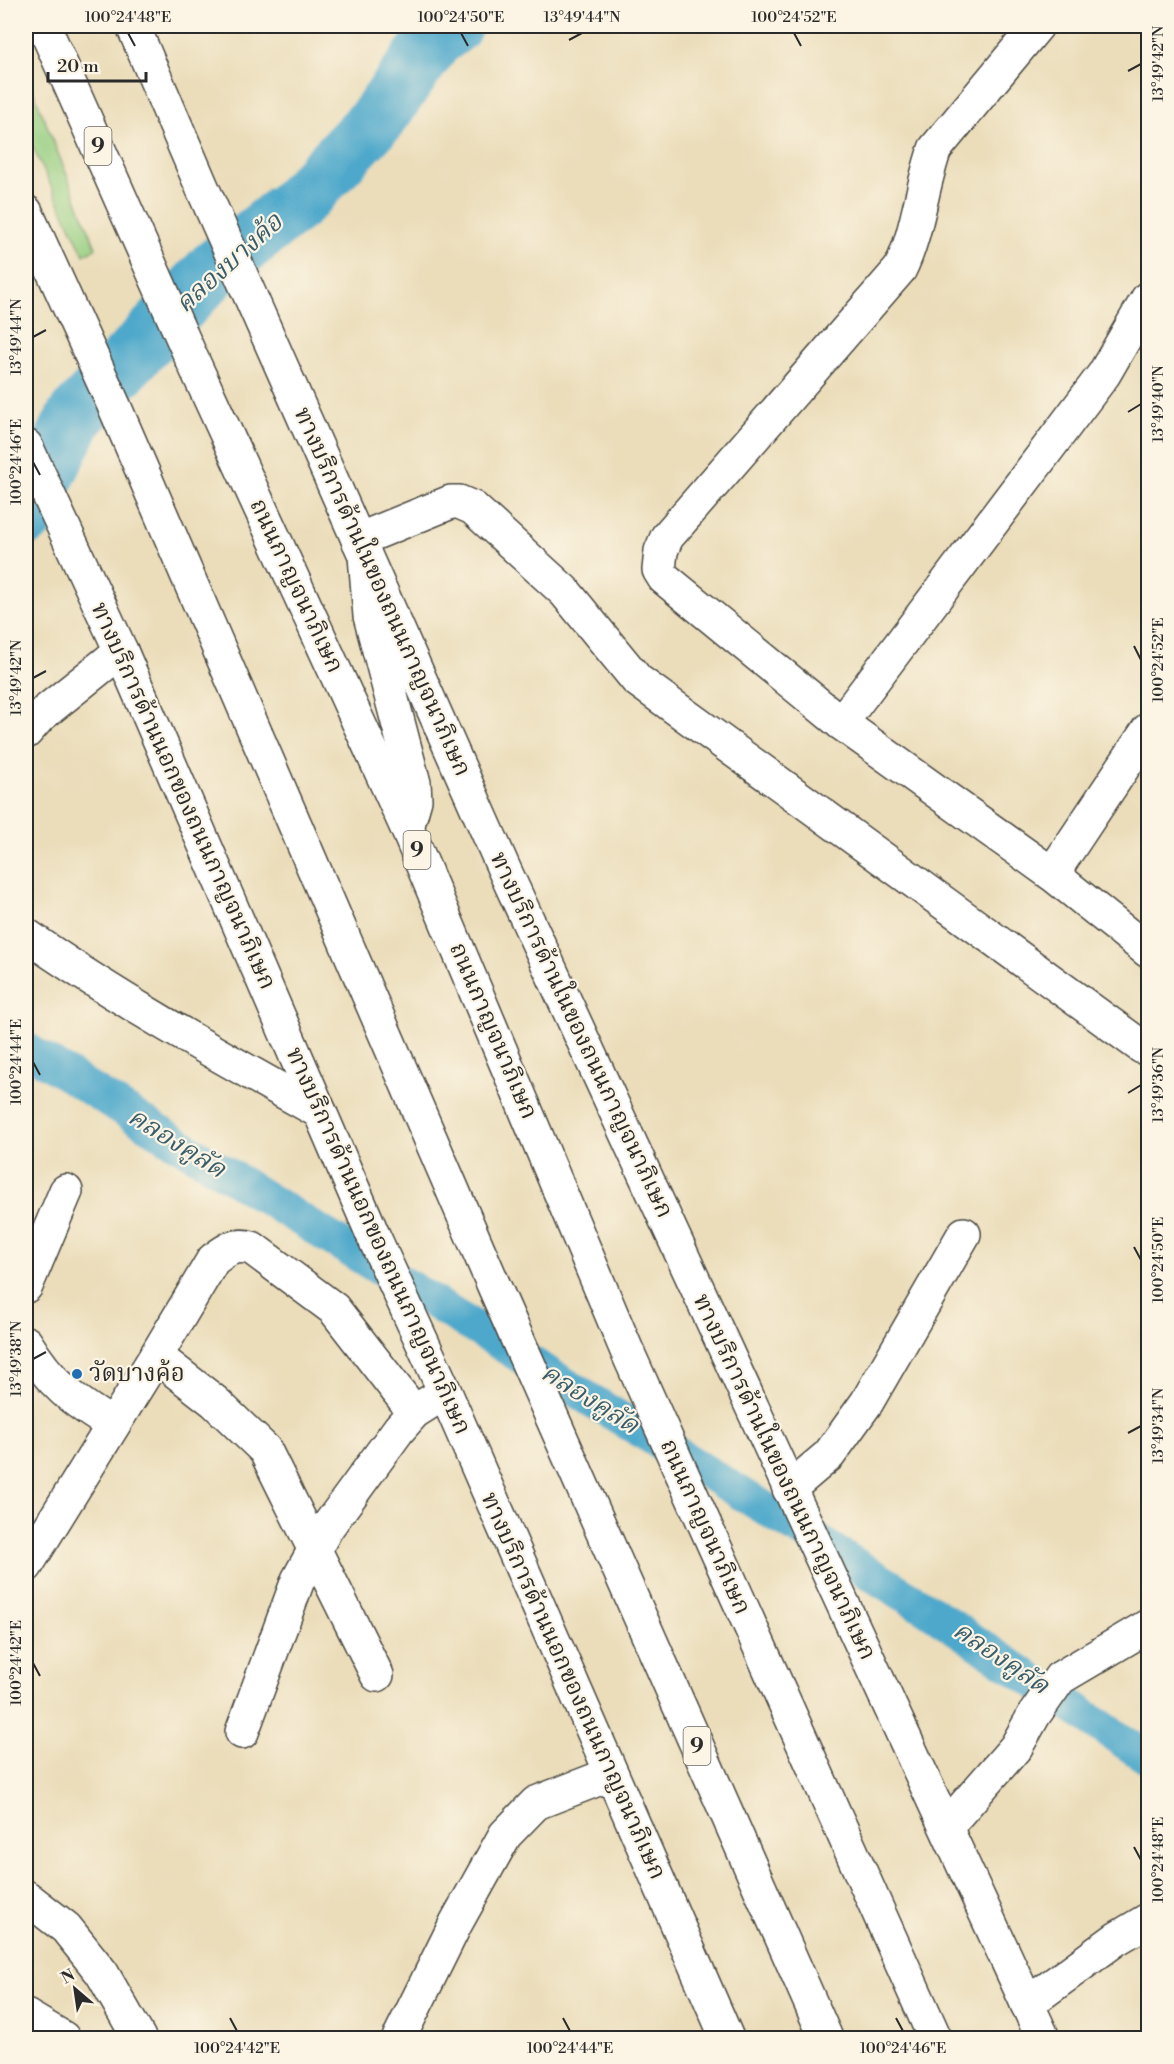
<svg xmlns="http://www.w3.org/2000/svg" width="1174" height="2064" viewBox="0 0 1174 2064" font-family="'Libre Bodoni','Noto Serif Thai',serif">
  <style>
    .green { fill: #96ce81; stroke: #607c56; stroke-width: 1.5 }
    .lines { fill: none; stroke-linecap: round; stroke-linejoin: round }
    .canal { stroke: #4da8cb; stroke-width: 34 }
    .river { stroke: #4da8cb; stroke-width: 58 }
    .minor-casing { stroke: #484640; stroke-width: 36 }
    .major-casing { stroke: #484640; stroke-width: 36 }
    .highway-casing { stroke: #484640; stroke-width: 36 }
    .minor { stroke: #fff; stroke-width: 33 }
    .major { stroke: #fff; stroke-width: 33 }
    .highway { stroke: #fff; stroke-width: 33 }
    .ticks { fill: none; stroke: #2b2b2b; stroke-width: 2 }
    .poi-dot { fill: #1f6fb2; stroke: #fcf5e5; stroke-width: 2 }
    .labels { text-anchor: middle; dominant-baseline: central; stroke-width: 4.5; stroke-linejoin: round; paint-order: stroke }
    .shield { fill: #fcf5e5; stroke: #6a6863; stroke-width: 1.5 }
    .shield-label { font-size: 22px; font-weight: bold; fill: #2b2b2b }
    .street-label { font-size: 24px; fill: #2b2b2b; stroke: #fcf5e5 }
    .poi-label { font-size: 24px; fill: #2b2b2b; stroke: #fcf5e5; text-anchor: start }
    .water-label { font-size: 26px; font-style: italic; fill: #395d6b; stroke: #fcf5e5 }
    .neatline { fill: none; stroke: #2b2b2b; stroke-width: 2 }
    .ticks-label { font-size: 15px; text-anchor: middle; fill: #2b2b2b }
  </style>
  <rect width="100%" height="100%" fill="#fcf5e5"/>
  <filter id="ink" filterUnits="userSpaceOnUse"><feTurbulence type="fractalNoise" baseFrequency=".0167" numOctaves="2"/><feDisplacementMap in="SourceGraphic" scale="12" xChannelSelector="R" yChannelSelector="G"/><feConvolveMatrix kernelMatrix="1 2 1 2 8 2 1 2 1" color-interpolation-filters="sRGB"/></filter>
  <filter id="wash" filterUnits="userSpaceOnUse"><feTurbulence type="fractalNoise" baseFrequency=".008" numOctaves="4" result="noise"/><feDisplacementMap in="SourceGraphic" scale="24" xChannelSelector="R" yChannelSelector="G"/><feGaussianBlur stdDeviation="1.35" result="paint"/><feColorMatrix in="noise" values="0 0 0 0 0 0 0 0 0 0 0 0 0 0 0 0 0 1.4 0 .05"/><feComposite in="paint" operator="in"/></filter>
  <g filter="url(#wash)">
    <rect width="100%" height="100%" fill="#ebddba"/>
    <path class="green" d="M 26,73 L 96,248 L 84,255 L 26,133 Z"/>
    <g class="lines">
      <path class="canal" d="M 26,1049 L 924,1607 L 1148,1758"/>
      <path class="river" d="M 26,517 L 75,417 L 214,269 L 298,202 L 378,118 L 434,40 L 453,26"/>
    </g>
  </g>
  <g filter="url(#ink)">
    <g class="lines">
      <g class="minor-casing">
        <g id="minor">
          <path d="M 1037,26 L 935,149 C 921,188 918,232 900,269 L 667,537 L 661,551 L 659,570 L 664,578 L 841,723 L 1052,874 L 1148,951"/>
          <path d="M 358,540 L 451,502 L 459,502 L 473,508 L 565,592 L 637,680 L 1142,1047"/>
          <path d="M 841,723 L 1104,374 L 1148,298"/>
          <path d="M 26,732 L 40,716 L 121,651"/>
          <path d="M 1052,874 L 1148,730"/>
          <path d="M 26,935 C 120,1001 220,1056 320,1112"/>
          <path d="M 26,1286 L 66,1191"/>
          <path d="M 26,1343 C 50,1383 73,1401 113,1425"/>
          <path d="M 156,1356 L 215,1402 L 265,1450 L 377,1675"/>
          <path d="M 789,1489 L 829,1455 L 867,1402 L 964,1234"/>
          <path d="M 26,1566 L 156,1356 L 213,1260 C 226,1250 235,1243 252,1248 L 334,1309 L 414,1412"/>
          <path d="M 242,1732 L 298,1580 L 326,1529 L 399,1429 L 414,1412 L 433,1400"/>
          <path d="M 947,1826 L 1016,1747 L 1034,1715 L 1060,1678 L 1148,1626"/>
          <path d="M 26,1897 L 66,1928 L 102,1973 L 139,2038"/>
          <path d="M 1027,2004 L 1116,1939 L 1148,1920"/>
          <path d="M 26,2016 L 63,2038"/>
          <path d="M 399,2038 L 456,1923 L 505,1835 L 536,1803 L 611,1774"/>
        </g>
      </g>
      <g class="major-casing">
        <g id="major">
          <path d="M 133,26 L 202,187 L 504,869 L 1043,2038"/>
          <path d="M 26,446 L 121,651 L 373,1235 L 445,1392 L 727,2038"/>
        </g>
      </g>
      <g class="highway-casing">
        <g id="highway">
          <path d="M 44,26 L 191,357 L 407,828 L 627,1351 L 935,2038"/>
          <path d="M 26,212 L 116,410 L 494,1286 L 826,2038"/>
          <path d="M 365,556 L 370,616 L 414,783 L 415,800 L 407,828"/>
        </g>
      </g>
      <use href="#minor" class="minor"/>
      <use href="#major" class="major"/>
      <use href="#highway" class="highway"/>
    </g>
  </g>
  <path class="ticks" d="M 128,33 L 135,46M 461,33 L 468,46M 794,33 L 801,46M 569,40 L 582,33M 1128,71 L 1141,64M 33,337 L 46,330M 1128,412 L 1141,404M 33,462 L 40,475M 1134,646 L 1141,660M 33,678 L 46,671M 33,1062 L 40,1075M 1128,1093 L 1141,1085M 1134,1247 L 1141,1260M 33,1359 L 46,1352M 1128,1433 L 1141,1426M 33,1663 L 40,1676M 1134,1847 L 1141,1860M 230,2018 L 237,2031M 563,2018 L 570,2031M 896,2018 L 903,2031"/>
  <circle class="poi-dot" cx="77" cy="1374" r="6"/>
  <g class="labels">
    <g class="shield">
      <rect x="84.5" y="127" width="27" height="38" rx="4.5"/>
      <rect x="403.5" y="831" width="27" height="38" rx="4.5"/>
      <rect x="683.5" y="1727" width="27" height="38" rx="4.5"/>
    </g>
    <g class="shield-label">
      <text x="98" y="146">9</text>
      <text x="417" y="850">9</text>
      <text x="697" y="1746">9</text>
    </g>
    <g class="street-label">
      <text transform="translate(296 586) rotate(65)">ถนนกาญจนาภิเษก</text>
      <text transform="translate(382 592) rotate(66)">ทางบริการด้านในของถนนกาญจนาภิเษก</text>
      <text transform="translate(183 796) rotate(66)">ทางบริการด้านนอกของถนนกาญจนาภิเษก</text>
      <text transform="translate(493 1031) rotate(67)">ถนนกาญจนาภิเษก</text>
      <text transform="translate(581 1035) rotate(65)">ทางบริการด้านในของถนนกาญจนาภิเษก</text>
      <text transform="translate(378 1241) rotate(66)">ทางบริการด้านนอกของถนนกาญจนาภิเษก</text>
      <text transform="translate(784 1477) rotate(65)">ทางบริการด้านในของถนนกาญจนาภิเษก</text>
      <text transform="translate(705 1527) rotate(66)">ถนนกาญจนาภิเษก</text>
      <text transform="translate(573 1686) rotate(66)">ทางบริการด้านนอกของถนนกาญจนาภิเษก</text>
    </g>
    <g class="poi-label">
      <text x="89" y="1374">วัดบางค้อ</text>
    </g>
    <g class="water-label">
      <text transform="translate(229 263) rotate(-42)">คลองบางค้อ</text>
      <text transform="translate(177 1143) rotate(32)">คลองคูลัด</text>
      <text transform="translate(590 1399) rotate(32)">คลองคูลัด</text>
      <text transform="translate(1001 1658) rotate(34)">คลองคูลัด</text>
    </g>
  </g>
  <rect width="1174" height="2064" fill="none" stroke="#fcf5e5" stroke-width="66"/>
  <g transform="translate(75 1989) rotate(331)" stroke="#fcf5e5" stroke-width="4.5" paint-order="stroke">
  <path d="M0-4.5L10 22L0 15L-10 22Z" fill="#2b2b2b"/>
  <text y="-9" font-size="16" font-weight="bold" text-anchor="middle" fill="#2b2b2b">N</text>
  </g>
  <path d="M48 72v9h98v-9" fill="none" stroke="#2b2b2b" stroke-width="3"/>
  <text x="57" y="72" font-size="18" fill="#2b2b2b" stroke="#fcf5e5" stroke-width="4.5" paint-order="stroke">20 m</text>
  <rect x="33" y="33" width="1108" height="1998" class="neatline"/>
  <g class="ticks-label">
    <text x="128" y="22">100°24'48"E</text>
    <text x="461" y="22">100°24'50"E</text>
    <text x="582" y="22">13°49'44"N</text>
    <text x="794" y="22">100°24'52"E</text>
    <text transform="translate(1158 64) rotate(-90)" y="5">13°49'42"N</text>
    <text transform="translate(16 337) rotate(-90)" y="5">13°49'44"N</text>
    <text transform="translate(1158 404) rotate(-90)" y="5">13°49'40"N</text>
    <text transform="translate(16 462) rotate(-90)" y="5">100°24'46"E</text>
    <text transform="translate(1158 660) rotate(-90)" y="5">100°24'52"E</text>
    <text transform="translate(16 678) rotate(-90)" y="5">13°49'42"N</text>
    <text transform="translate(16 1062) rotate(-90)" y="5">100°24'44"E</text>
    <text transform="translate(1158 1085) rotate(-90)" y="5">13°49'36"N</text>
    <text transform="translate(1158 1260) rotate(-90)" y="5">100°24'50"E</text>
    <text transform="translate(16 1359) rotate(-90)" y="5">13°49'38"N</text>
    <text transform="translate(1158 1426) rotate(-90)" y="5">13°49'34"N</text>
    <text transform="translate(16 1663) rotate(-90)" y="5">100°24'42"E</text>
    <text transform="translate(1158 1860) rotate(-90)" y="5">100°24'48"E</text>
    <text x="237" y="2053">100°24'42"E</text>
    <text x="570" y="2053">100°24'44"E</text>
    <text x="903" y="2053">100°24'46"E</text>
  </g>
</svg>
